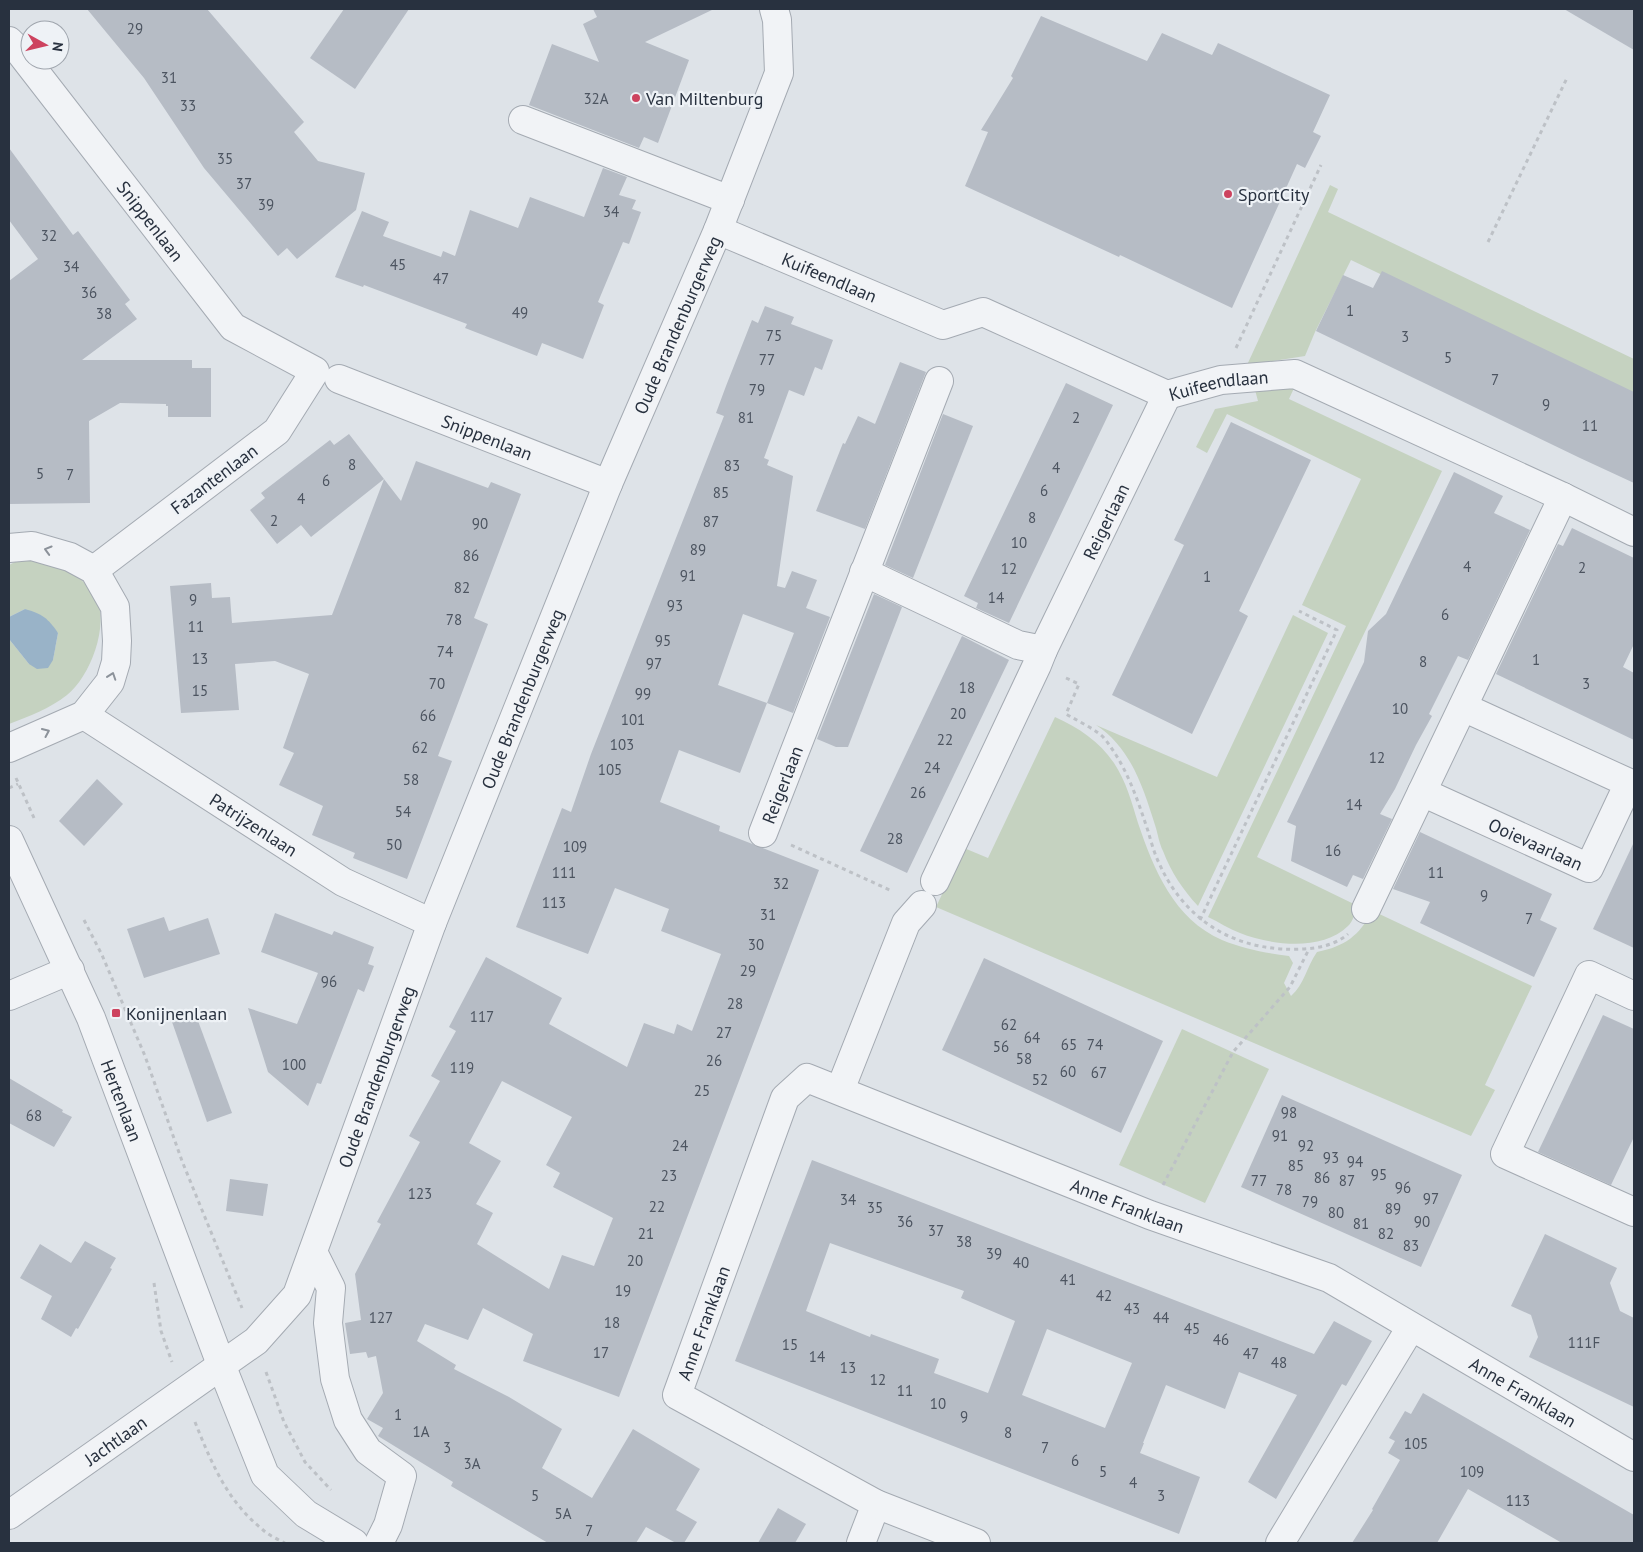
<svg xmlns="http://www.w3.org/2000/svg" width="1643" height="1552" viewBox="0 0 1643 1552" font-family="'PT Sans',sans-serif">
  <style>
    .green { fill: #c5d2c0 }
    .water { fill: #99b3c8 }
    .building { fill: #b6bcc5; fill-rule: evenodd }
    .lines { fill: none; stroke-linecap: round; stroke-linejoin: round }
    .minor-casing { stroke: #a4aab2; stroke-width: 30 }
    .path { stroke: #bdc1c6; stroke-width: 3; stroke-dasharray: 4 4; stroke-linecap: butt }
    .minor { stroke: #f1f3f6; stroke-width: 28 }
    .oneway { stroke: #8c929a }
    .poi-dot { fill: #cd435f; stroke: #eef2f6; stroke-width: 2 }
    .labels { text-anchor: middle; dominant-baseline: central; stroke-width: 4.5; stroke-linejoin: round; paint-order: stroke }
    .number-label { font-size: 15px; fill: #4c5460 }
    .poi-label { font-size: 18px; fill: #28313f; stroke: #eef2f6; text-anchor: start }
    .street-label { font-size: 18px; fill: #28313f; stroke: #eef2f6 }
  </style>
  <rect width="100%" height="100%" fill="#dee3e8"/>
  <g class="green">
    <path d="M 1330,185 L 1338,189 L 1328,212 L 1634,359 L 1634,396 L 1351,260 L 1315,332 L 1305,356 L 1247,365 Z"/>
    <path d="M 1295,386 L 1289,399 L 1442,471 L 1257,857 L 1358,906 C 1355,912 1353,922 1348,926 C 1322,952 1270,945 1240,933 C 1229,929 1219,922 1208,917 L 1346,626 L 1302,605 L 1361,479 L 1227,414 L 1207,453 L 1196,447 L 1215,409 L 1258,401 L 1255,390 Z"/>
    <path d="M 43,560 C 63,568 85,577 96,597 C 110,625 90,677 67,695 C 49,709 30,716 9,724 L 9,639 L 29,664 L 53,660 L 58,633 L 25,609 L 9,617 L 9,565 L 17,561 Z"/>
    <path d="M 1293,615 L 1328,633 L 1198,906 C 1183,890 1171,872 1163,851 C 1159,843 1158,834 1155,825 C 1143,787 1131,748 1096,725 L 1217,777 Z"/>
    <path d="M 1055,717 C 1079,728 1099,741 1114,763 C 1126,781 1132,803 1138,823 C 1154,870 1174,919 1222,940 C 1244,949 1266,953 1289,956 L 1293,963 L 1284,983 L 1291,996 C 1304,985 1307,966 1317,952 C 1346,946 1358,936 1373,911 L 1532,986 L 1485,1085 L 1495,1090 L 1471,1136 L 936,907 L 964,848 L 988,858 Z"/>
    <path d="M 1182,1029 L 1269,1069 L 1205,1203 L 1119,1165 Z"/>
  </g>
  <path class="water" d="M 25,609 C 42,614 48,618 58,633 L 53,660 L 48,668 L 37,669 L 29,664 L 9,639 L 9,617 Z"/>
  <g class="building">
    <path d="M 87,9 L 207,9 L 304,122 L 294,132 L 318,161 L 365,173 L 356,210 L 297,259 L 287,248 L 278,256 L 204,168 L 144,78 Z"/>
    <path d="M 344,9 L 409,9 L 355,89 L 310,58 Z"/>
    <path d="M 593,9 L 714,9 L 645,42 L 689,60 L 658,143 L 644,137 L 639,148 L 529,105 L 552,44 L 599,62 L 583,24 L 597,17 Z"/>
    <path d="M 1564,9 L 1634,9 L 1634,50 Z"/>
    <path d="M 1041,16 L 1147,61 L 1162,33 L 1212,55 L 1218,43 L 1330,95 L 1313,132 L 1321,136 L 1305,168 L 1297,164 L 1232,308 L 1120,255 L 1119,257 L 965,186 L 988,132 L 981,130 L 1013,78 L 1011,76 Z"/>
    <path d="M 9,148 L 73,235 L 78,231 L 130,300 L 125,304 L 137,319 L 82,360 L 192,360 L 192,368 L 211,368 L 211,417 L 168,417 L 168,406 L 166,406 L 166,404 L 120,403 L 89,421 L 90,503 L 9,504 L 9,281 L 38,259 L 9,220 Z"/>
    <path d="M 603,168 L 627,177 L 619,195 L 636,200 L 632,209 L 641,212 L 629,244 L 623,242 L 598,302 L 604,305 L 583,359 L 542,343 L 537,356 L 465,328 L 467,324 L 364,285 L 363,287 L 335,277 L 362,211 L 389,222 L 383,236 L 441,257 L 443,251 L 455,256 L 470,210 L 518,228 L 530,197 L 584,217 Z"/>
    <path d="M 1382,271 L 1634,392 L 1634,483 L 1580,458 L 1316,331 L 1343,275 L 1373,288 Z"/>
    <path d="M 765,306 L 794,317 L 791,324 L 833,340 L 822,370 L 815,367 L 804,396 L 789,390 L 764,458 L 769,460 L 767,465 L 793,476 L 777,586 L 785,588 L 792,571 L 817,580 L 806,608 L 830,617 L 793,713 L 767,703 L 794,633 L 743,614 L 718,685 L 767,703 L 740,773 L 679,750 L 660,802 L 720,826 L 719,831 L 819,870 L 619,1397 L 523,1361 L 533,1334 L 483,1308 L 468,1340 L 425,1324 L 417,1341 L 456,1365 L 454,1369 L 509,1397 L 562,1429 L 542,1468 L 592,1498 L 633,1429 L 700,1469 L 676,1510 L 697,1522 L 684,1543 L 676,1543 L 646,1527 L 636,1543 L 548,1543 L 451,1486 L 453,1482 L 378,1436 L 383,1428 L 367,1419 L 383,1393 L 376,1356 L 368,1358 L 366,1352 L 350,1354 L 345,1323 L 361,1320 L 355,1274 L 381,1224 L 377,1222 L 420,1142 L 409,1136 L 440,1081 L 431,1076 L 456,1031 L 449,1027 L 486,957 L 562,998 L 549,1024 L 627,1067 L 644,1023 L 674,1034 L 677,1024 L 692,1031 L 721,954 L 661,931 L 669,909 L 615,888 L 588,954 L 516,927 L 562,808 L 571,812 L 591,754 L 724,416 L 716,413 L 726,386 L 752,320 L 758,323 ZM 502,1081 L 572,1117 L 546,1165 L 560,1173 L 553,1187 L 613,1218 L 594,1266 L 562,1255 L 549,1289 L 477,1244 L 493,1213 L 476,1204 L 501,1161 L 469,1143 Z"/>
    <path d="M 900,362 L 926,372 L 865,529 L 816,511 L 843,443 L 845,444 L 858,416 L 875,424 Z"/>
    <path d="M 1066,383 L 1113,405 L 1009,623 L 976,608 L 978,603 L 964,596 Z"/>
    <path d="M 943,414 L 973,426 L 913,578 L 885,565 Z"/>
    <path d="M 1231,422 L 1311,460 L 1239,611 L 1248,616 L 1192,734 L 1112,695 L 1184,545 L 1174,540 Z"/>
    <path d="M 349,434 L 384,479 L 311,537 L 301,525 L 277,544 L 250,510 L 265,498 L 261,493 L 330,440 L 334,445 Z"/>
    <path d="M 416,461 L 488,488 L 491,482 L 521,494 L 474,618 L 488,624 L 438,756 L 452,761 L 407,879 L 353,858 L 355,853 L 312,835 L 323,806 L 279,785 L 294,753 L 283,748 L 309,674 L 275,661 L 235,664 L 239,710 L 181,713 L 170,586 L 211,583 L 212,598 L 230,597 L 232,623 L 332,615 L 384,479 L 401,501 Z"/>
    <path d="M 1454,472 L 1503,496 L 1494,513 L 1530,530 L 1468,660 L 1458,656 L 1429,714 L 1432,716 L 1416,745 L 1395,789 L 1380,814 L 1392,819 L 1363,879 L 1353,875 L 1347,887 L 1291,861 L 1296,826 L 1287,822 L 1364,662 L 1368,631 L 1386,614 Z"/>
    <path d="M 1572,528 L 1634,558 L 1634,644 L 1623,667 L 1634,673 L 1634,740 L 1496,674 L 1558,544 L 1563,546 Z"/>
    <path d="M 874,594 L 902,607 L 848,747 L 836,747 L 817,739 Z"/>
    <path d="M 962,636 L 1009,660 L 907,873 L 860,851 Z"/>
    <path d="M 97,779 L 123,804 L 84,846 L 59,821 Z"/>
    <path d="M 1420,832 L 1552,894 L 1540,920 L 1557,928 L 1534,977 L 1420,923 L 1430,902 L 1393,889 Z"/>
    <path d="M 1634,842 L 1634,948 L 1593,929 Z"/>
    <path d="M 275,913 L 332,935 L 334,931 L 374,947 L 368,964 L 374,966 L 364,992 L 358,989 L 321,1084 L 317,1083 L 308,1106 L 268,1072 L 248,1008 L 297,1024 L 318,973 L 261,952 Z"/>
    <path d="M 164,917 L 169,931 L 208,918 L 220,954 L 144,978 L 127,929 Z"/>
    <path d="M 984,958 L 1163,1041 L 1121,1133 L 942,1050 Z"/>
    <path d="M 194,1010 L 232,1113 L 207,1122 L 171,1019 Z"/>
    <path d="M 1603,1015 L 1634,1029 L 1634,1137 L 1611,1185 L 1538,1152 Z"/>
    <path d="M 9,1078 L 63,1110 L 62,1112 L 72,1117 L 54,1147 L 9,1123 Z"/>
    <path d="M 1282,1095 L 1462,1175 L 1421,1267 L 1241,1187 Z"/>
    <path d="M 812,1160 L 1314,1354 L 1334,1321 L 1372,1341 L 1346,1386 L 1342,1384 L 1276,1499 L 1248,1482 L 1297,1395 L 1239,1372 L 1225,1409 L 1166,1385 L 1143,1443 L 1144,1443 L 1140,1453 L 1200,1477 L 1179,1534 L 735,1361 ZM 830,1243 L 964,1291 L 961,1298 L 1015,1321 L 988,1393 L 934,1373 L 939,1359 L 871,1334 L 870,1337 L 806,1311 ZM 1047,1329 L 1132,1363 L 1105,1428 L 1022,1395 Z"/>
    <path d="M 230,1179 L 268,1184 L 263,1216 L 226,1211 Z"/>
    <path d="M 1545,1234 L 1617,1268 L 1610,1283 L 1620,1311 L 1634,1318 L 1634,1407 L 1529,1357 L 1538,1337 L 1531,1315 L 1511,1306 Z"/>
    <path d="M 85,1241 L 116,1258 L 110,1268 L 112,1269 L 78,1329 L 76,1328 L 71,1337 L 41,1319 L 52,1296 L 20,1278 L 40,1244 L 71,1263 Z"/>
    <path d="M 1423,1393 L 1634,1515 L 1634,1543 L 1562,1543 L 1468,1489 L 1437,1543 L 1352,1543 L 1373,1510 L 1372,1509 L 1400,1460 L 1388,1453 L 1395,1441 L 1389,1438 L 1405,1411 L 1411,1414 Z"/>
    <path d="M 778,1508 L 806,1524 L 795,1543 L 758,1543 Z"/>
  </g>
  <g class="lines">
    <g class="minor-casing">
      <g id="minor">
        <path id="s1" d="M 9,41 L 19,51 L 233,327 L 315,371 L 277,431 L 94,570"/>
        <path d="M 523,120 L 730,200"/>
        <path id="s2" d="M 718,230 L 943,325 L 983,312 L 1167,395 L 1221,380 L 1295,374 L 1563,497 L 1634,532"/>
        <path id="s3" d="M 339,379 L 608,484"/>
        <path d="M 9,548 L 32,546 L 70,557 L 94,570 L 115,607 L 117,641 L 116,662 L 110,682 L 84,715 L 9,748"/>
        <path d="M 864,572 L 1018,645 L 1043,650"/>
        <path id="s4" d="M 84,715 L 343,882 L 432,923"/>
        <path id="s5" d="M 1422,792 L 1589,868 L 1629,783 L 1463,707"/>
        <path id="s6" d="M 763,833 L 939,381"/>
        <path id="s7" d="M 9,840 L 91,1018 L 222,1367 L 265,1475 L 306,1514 L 354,1543"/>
        <path id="s8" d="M 935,881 L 1037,665 L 1043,650 L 1167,395"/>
        <path d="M 1366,909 L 1563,497"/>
        <path d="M 9,996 L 70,970"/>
        <path d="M 1634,996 L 1589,975 L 1505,1154 L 1634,1212"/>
        <path d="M 840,1090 L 906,923 L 922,905"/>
        <path d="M 313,1252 L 331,1288 L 328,1323 L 335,1379 L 348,1420 L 368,1451 L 402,1476 L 388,1525 L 379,1543"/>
        <path id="s9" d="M 9,1515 L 256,1341 L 297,1295 L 432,923 L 608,484 L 718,230 L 779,73 L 777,20 L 774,9"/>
        <path d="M 861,1543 L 876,1504"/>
        <path id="s10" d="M 976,1543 L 876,1504 L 677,1395 L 785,1098 L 807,1078 L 1150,1215 L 1329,1278 L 1634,1457"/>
        <path d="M 1280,1543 L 1411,1327"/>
      </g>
    </g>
    <g class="path">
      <path d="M 1488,242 L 1567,78"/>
      <path d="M 1236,348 L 1321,165"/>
      <path d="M 1066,678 L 1079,684 L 1066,714 C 1076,720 1097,730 1104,738 C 1126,765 1137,798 1148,831 C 1151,841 1154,853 1159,863 C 1182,915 1226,946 1283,949 C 1304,950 1331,949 1348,934"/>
      <path d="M 16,778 L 34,818"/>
      <path d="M 9,788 L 18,784"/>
      <path d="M 791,845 L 892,891"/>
      <path d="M 84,920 L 102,955 L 145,1056 L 182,1161 L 242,1308"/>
      <path d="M 1200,920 L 1337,630 L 1299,611"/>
      <path d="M 1163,1185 L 1233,1052 L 1290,987 L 1309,949"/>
      <path d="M 154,1283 L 161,1331 L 172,1362"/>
      <path d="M 266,1372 L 284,1422 L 305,1462 L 331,1490"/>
      <path d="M 195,1422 C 211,1462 227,1501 262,1529 C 268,1535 277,1539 285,1543"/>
    </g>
    <use href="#minor" class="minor"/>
  </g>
  <defs><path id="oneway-chevron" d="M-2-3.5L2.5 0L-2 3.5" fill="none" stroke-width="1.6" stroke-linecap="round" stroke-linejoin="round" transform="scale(1.25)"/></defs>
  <g class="oneway">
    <use href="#oneway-chevron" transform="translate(48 550) rotate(-164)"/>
    <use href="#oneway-chevron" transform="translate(112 676) rotate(-71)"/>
    <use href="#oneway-chevron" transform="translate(46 732) rotate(-24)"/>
  </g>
  <g class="poi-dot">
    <circle cx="636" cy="98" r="5"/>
    <circle cx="1228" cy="194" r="5"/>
    <rect x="111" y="1008" width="10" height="10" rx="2.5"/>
  </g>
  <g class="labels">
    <g class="number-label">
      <text x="135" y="28">29</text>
      <text x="169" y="77">31</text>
      <text x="596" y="98">32A</text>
      <text x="188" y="105">33</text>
      <text x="225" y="158">35</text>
      <text x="244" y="183">37</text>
      <text x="266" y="204">39</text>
      <text x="611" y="211">34</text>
      <text x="49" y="235">32</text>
      <text x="398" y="264">45</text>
      <text x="71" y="266">34</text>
      <text x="441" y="278">47</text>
      <text x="89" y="292">36</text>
      <text x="1350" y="310">1</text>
      <text x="520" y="312">49</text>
      <text x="104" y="313">38</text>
      <text x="774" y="335">75</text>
      <text x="1405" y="336">3</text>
      <text x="1448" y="357">5</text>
      <text x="767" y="359">77</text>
      <text x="1495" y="379">7</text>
      <text x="757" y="389">79</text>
      <text x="1546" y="404">9</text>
      <text x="746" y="417">81</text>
      <text x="1076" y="417">2</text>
      <text x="1590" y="425">11</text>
      <text x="352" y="464">8</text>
      <text x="732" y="465">83</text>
      <text x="1056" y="467">4</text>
      <text x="40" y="473">5</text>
      <text x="70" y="474">7</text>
      <text x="326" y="480">6</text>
      <text x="1044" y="490">6</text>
      <text x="721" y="492">85</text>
      <text x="301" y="498">4</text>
      <text x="1032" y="517">8</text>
      <text x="274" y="520">2</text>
      <text x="711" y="521">87</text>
      <text x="480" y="523">90</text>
      <text x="1019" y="542">10</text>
      <text x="698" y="549">89</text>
      <text x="471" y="555">86</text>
      <text x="1467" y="566">4</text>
      <text x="1582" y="567">2</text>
      <text x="1009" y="568">12</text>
      <text x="688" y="575">91</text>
      <text x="1207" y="576">1</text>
      <text x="462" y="587">82</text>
      <text x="996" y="597">14</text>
      <text x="193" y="599">9</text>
      <text x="675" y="605">93</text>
      <text x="1445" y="614">6</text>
      <text x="454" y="619">78</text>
      <text x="196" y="626">11</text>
      <text x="663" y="640">95</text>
      <text x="445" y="651">74</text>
      <text x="200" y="658">13</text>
      <text x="1536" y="659">1</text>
      <text x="1423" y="661">8</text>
      <text x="654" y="663">97</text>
      <text x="437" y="683">70</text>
      <text x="1586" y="683">3</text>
      <text x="967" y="687">18</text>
      <text x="200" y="690">15</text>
      <text x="643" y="693">99</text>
      <text x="1400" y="708">10</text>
      <text x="958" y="713">20</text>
      <text x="428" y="715">66</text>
      <text x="633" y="719">101</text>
      <text x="945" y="739">22</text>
      <text x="622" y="744">103</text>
      <text x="420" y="747">62</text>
      <text x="1377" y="757">12</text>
      <text x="932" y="767">24</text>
      <text x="610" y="769">105</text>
      <text x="411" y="779">58</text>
      <text x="918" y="792">26</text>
      <text x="1354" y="804">14</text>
      <text x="403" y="811">54</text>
      <text x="895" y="838">28</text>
      <text x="394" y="844">50</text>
      <text x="575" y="846">109</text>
      <text x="1333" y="850">16</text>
      <text x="564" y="872">111</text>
      <text x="1436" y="872">11</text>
      <text x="781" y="883">32</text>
      <text x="1484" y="895">9</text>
      <text x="554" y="902">113</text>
      <text x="768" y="914">31</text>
      <text x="1529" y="918">7</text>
      <text x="756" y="944">30</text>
      <text x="748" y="970">29</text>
      <text x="329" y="981">96</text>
      <text x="735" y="1003">28</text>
      <text x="482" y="1016">117</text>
      <text x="1009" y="1024">62</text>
      <text x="724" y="1032">27</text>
      <text x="1032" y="1037">64</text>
      <text x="1069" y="1044">65</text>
      <text x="1095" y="1044">74</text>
      <text x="1001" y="1046">56</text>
      <text x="1024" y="1058">58</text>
      <text x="714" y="1060">26</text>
      <text x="294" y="1064">100</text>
      <text x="462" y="1067">119</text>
      <text x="1068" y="1071">60</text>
      <text x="1099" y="1072">67</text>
      <text x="1040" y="1079">52</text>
      <text x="702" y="1090">25</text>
      <text x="1289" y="1112">98</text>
      <text x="34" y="1115">68</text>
      <text x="1280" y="1135">91</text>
      <text x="680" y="1145">24</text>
      <text x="1306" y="1145">92</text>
      <text x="1331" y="1157">93</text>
      <text x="1355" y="1161">94</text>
      <text x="1296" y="1165">85</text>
      <text x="1379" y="1174">95</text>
      <text x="669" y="1175">23</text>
      <text x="1322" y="1177">86</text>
      <text x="1259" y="1180">77</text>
      <text x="1347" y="1180">87</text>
      <text x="1403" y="1187">96</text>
      <text x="1284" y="1189">78</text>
      <text x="420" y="1193">123</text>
      <text x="1431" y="1198">97</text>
      <text x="848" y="1199">34</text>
      <text x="1310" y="1201">79</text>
      <text x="657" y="1206">22</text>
      <text x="875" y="1207">35</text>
      <text x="1393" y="1208">89</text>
      <text x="1336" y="1212">80</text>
      <text x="905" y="1221">36</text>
      <text x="1422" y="1221">90</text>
      <text x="1361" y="1223">81</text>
      <text x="936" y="1230">37</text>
      <text x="646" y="1233">21</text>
      <text x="1386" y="1233">82</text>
      <text x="964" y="1241">38</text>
      <text x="1411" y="1245">83</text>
      <text x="994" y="1253">39</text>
      <text x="635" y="1260">20</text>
      <text x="1021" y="1262">40</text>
      <text x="1068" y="1279">41</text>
      <text x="623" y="1290">19</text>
      <text x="1104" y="1295">42</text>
      <text x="1132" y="1308">43</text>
      <text x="381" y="1317">127</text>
      <text x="1161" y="1317">44</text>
      <text x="612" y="1322">18</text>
      <text x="1192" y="1328">45</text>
      <text x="1221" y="1339">46</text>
      <text x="1584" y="1342">111F</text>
      <text x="790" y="1344">15</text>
      <text x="601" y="1352">17</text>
      <text x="1251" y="1353">47</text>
      <text x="817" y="1356">14</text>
      <text x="1279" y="1362">48</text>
      <text x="848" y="1367">13</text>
      <text x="878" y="1379">12</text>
      <text x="905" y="1390">11</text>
      <text x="938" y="1403">10</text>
      <text x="398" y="1414">1</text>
      <text x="964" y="1416">9</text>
      <text x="421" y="1431">1A</text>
      <text x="1008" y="1432">8</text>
      <text x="1416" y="1443">105</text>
      <text x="447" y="1447">3</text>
      <text x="1045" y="1447">7</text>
      <text x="1075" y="1460">6</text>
      <text x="472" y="1463">3A</text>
      <text x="1103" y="1471">5</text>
      <text x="1472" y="1471">109</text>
      <text x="1133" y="1482">4</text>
      <text x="535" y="1495">5</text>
      <text x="1161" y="1495">3</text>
      <text x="1518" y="1500">113</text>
      <text x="563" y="1513">5A</text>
      <text x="589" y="1530">7</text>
    </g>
    <g class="poi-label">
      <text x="646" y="98">Van Miltenburg</text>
      <text x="1238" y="194">SportCity</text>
      <text x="126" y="1013">Konijnenlaan</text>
    </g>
    <g class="street-label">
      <text stroke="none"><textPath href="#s1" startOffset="229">Snippenlaan</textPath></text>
      <text stroke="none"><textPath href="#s2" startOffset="121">Kuifeendlaan</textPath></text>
      <text stroke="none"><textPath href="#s9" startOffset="1406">Oude Brandenburgerweg</textPath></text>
      <text stroke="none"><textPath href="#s2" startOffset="541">Kuifeendlaan</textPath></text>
      <text stroke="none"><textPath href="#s3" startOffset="159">Snippenlaan</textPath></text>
      <text transform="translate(214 479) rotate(-37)">Fazantenlaan</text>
      <text stroke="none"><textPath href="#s8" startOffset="398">Reigerlaan</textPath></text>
      <text stroke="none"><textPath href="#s9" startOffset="1001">Oude Brandenburgerweg</textPath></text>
      <text stroke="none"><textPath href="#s6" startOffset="52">Reigerlaan</textPath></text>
      <text stroke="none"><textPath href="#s4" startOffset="202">Patrijzenlaan</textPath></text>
      <text stroke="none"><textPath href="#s5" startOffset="125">Ooievaarlaan</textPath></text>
      <text stroke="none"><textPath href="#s9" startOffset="596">Oude Brandenburgerweg</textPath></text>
      <text stroke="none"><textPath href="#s7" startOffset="284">Hertenlaan</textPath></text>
      <text stroke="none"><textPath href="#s10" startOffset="1025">Anne Franklaan</textPath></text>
      <text stroke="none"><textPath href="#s10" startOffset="411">Anne Franklaan</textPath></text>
      <text stroke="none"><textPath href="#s10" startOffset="1464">Anne Franklaan</textPath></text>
      <text stroke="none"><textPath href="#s9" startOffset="130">Jachtlaan</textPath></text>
    </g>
  </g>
  <rect width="1643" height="1552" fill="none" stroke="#28313f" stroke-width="20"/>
  <g transform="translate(45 45) rotate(98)"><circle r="24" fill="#eef2f6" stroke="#9fa5ad"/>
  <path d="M0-4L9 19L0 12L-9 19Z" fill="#cd435f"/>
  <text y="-8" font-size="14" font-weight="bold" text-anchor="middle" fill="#28313f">N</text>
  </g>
</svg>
